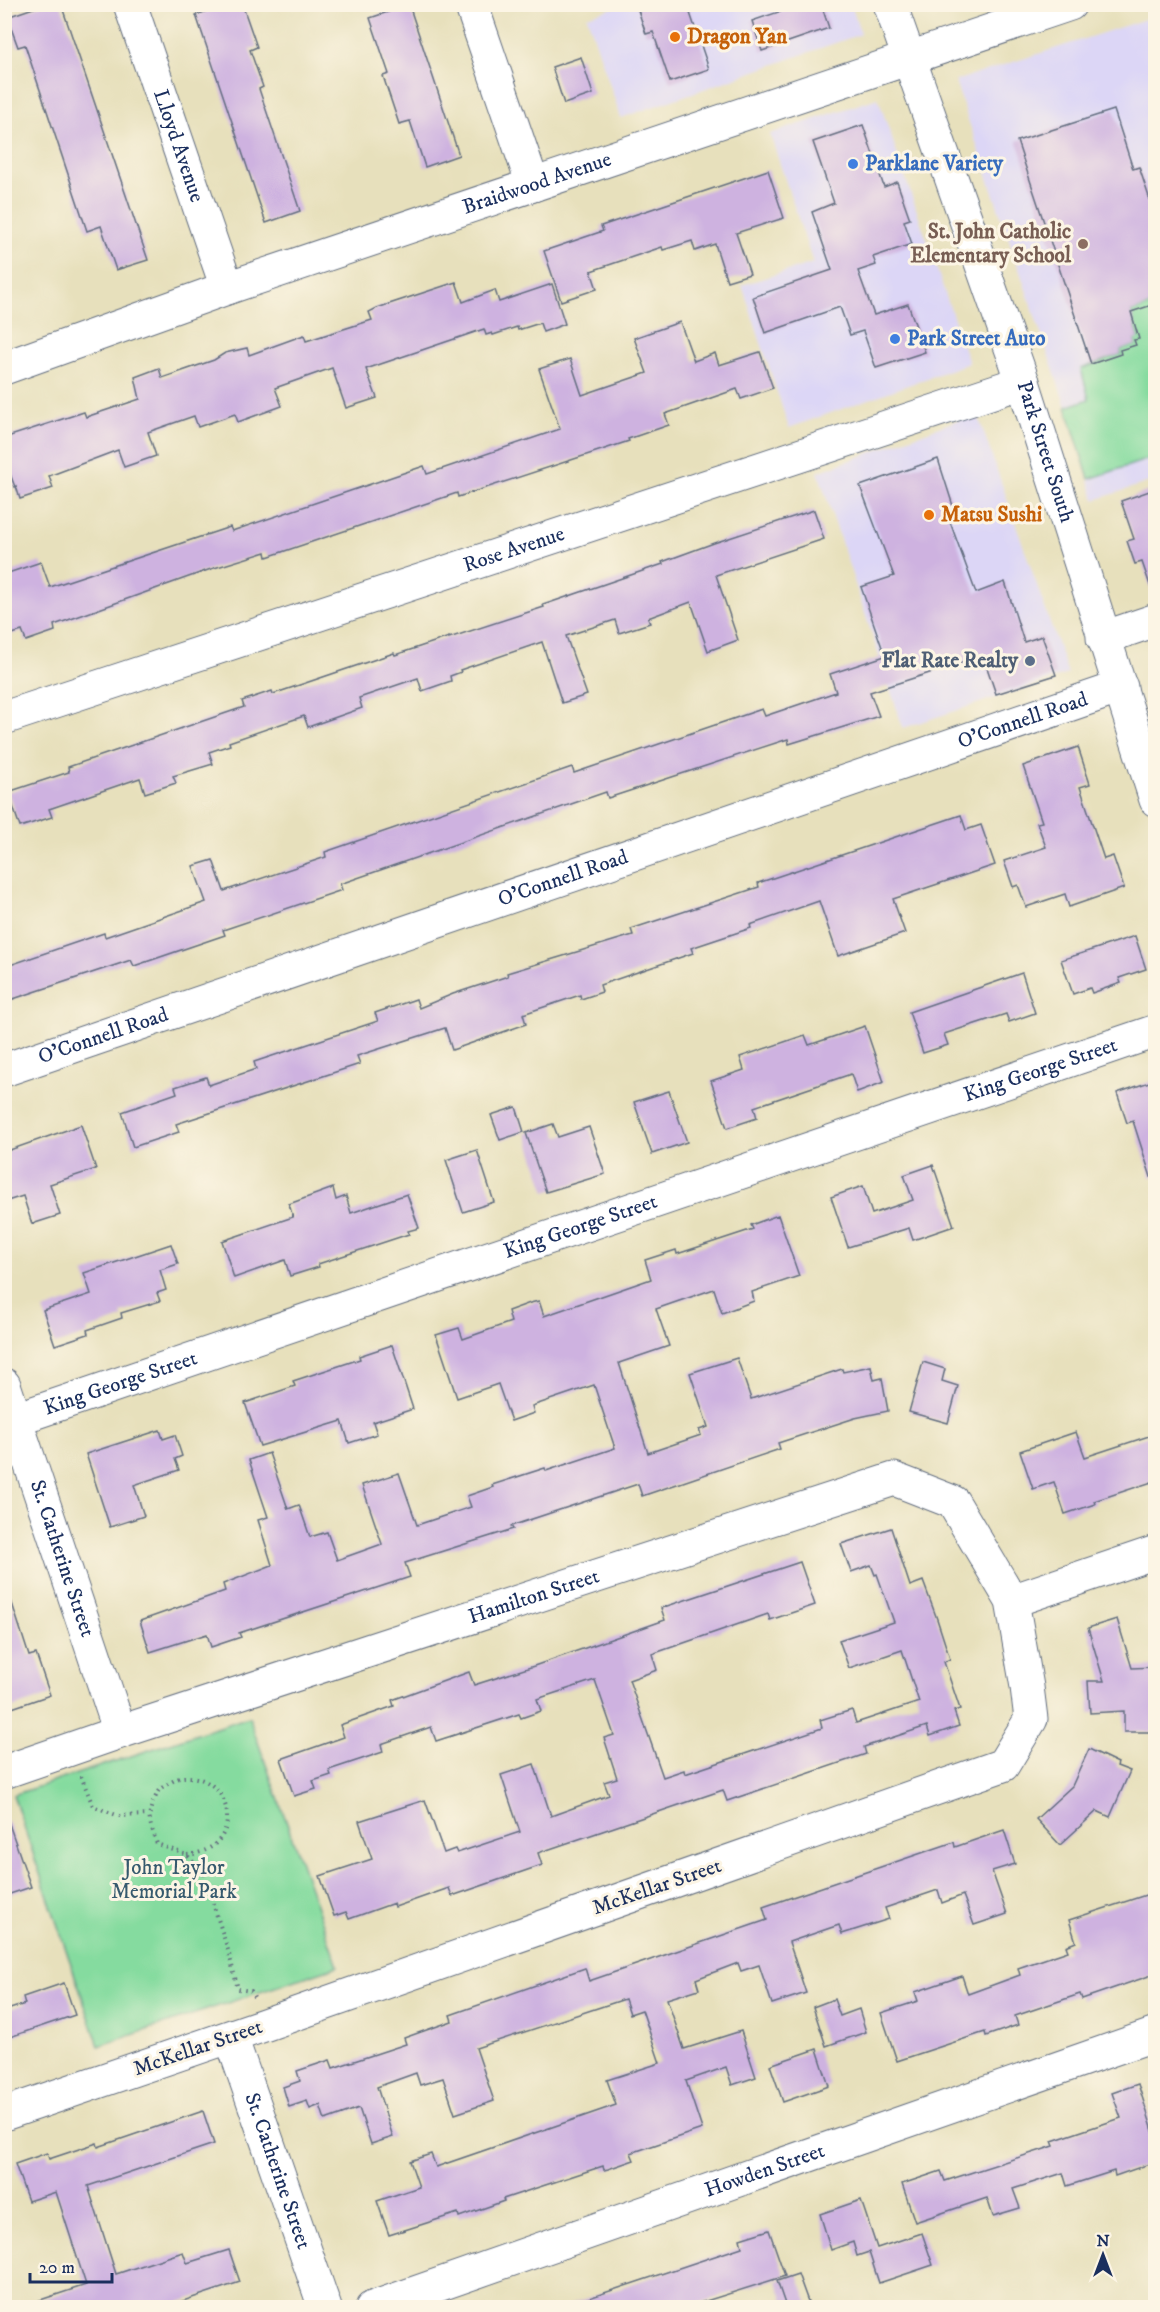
<svg xmlns="http://www.w3.org/2000/svg" width="1160" height="2312" viewBox="0 0 1160 2312" font-family="'IM FELL DW Pica',serif">
  <style>
    .built { fill: #dcd6f6 }
    .green { fill: #85db9f; stroke: #50857e; stroke-width: 1.5 }
    .building { fill: #ceb2e0 }
    .lines { fill: none; stroke-linecap: round; stroke-linejoin: round }
    .minor-casing { stroke: #626d7f; stroke-width: 35 }
    .path { stroke: #626d7f; stroke-width: 4; stroke-dasharray: 1.5 4.5; stroke-linecap: butt }
    .minor { stroke: #fff; stroke-width: 33 }
    .food-dot { fill: #e8710a; stroke: #fcf5e5; stroke-width: 2 }
    .shop-dot { fill: #3f7fe0; stroke: #fcf5e5; stroke-width: 2 }
    .education-dot { fill: #8d6e63; stroke: #fcf5e5; stroke-width: 2 }
    .service-dot { fill: #5c6f8a; stroke: #fcf5e5; stroke-width: 2 }
    .labels { text-anchor: middle; dominant-baseline: central; stroke-width: 6; stroke-linejoin: round; paint-order: stroke }
    .food-label { font-size: 21px; font-weight: bold; fill: #c56008; stroke: #fcf5e5; text-anchor: start }
    .street-label { font-size: 21px; fill: #1b2f5e; stroke: #fcf5e5 }
    .shop-label { font-size: 21px; font-weight: bold; fill: #366cbe; stroke: #fcf5e5; text-anchor: start }
    .education-label { font-size: 21px; font-weight: bold; fill: #785e54; stroke: #fcf5e5; text-anchor: end }
    .service-label { font-size: 21px; font-weight: bold; fill: #4e5e75; stroke: #fcf5e5; text-anchor: end }
    .park-label { font-size: 21px; fill: #365a6e; stroke: #fcf5e5 }
  </style>
  <rect width="100%" height="100%" fill="#fcf5e5"/>
  <filter id="ink" filterUnits="userSpaceOnUse"><feTurbulence type="fractalNoise" baseFrequency=".0167" numOctaves="2"/><feDisplacementMap in="SourceGraphic" scale="12" xChannelSelector="R" yChannelSelector="G"/><feConvolveMatrix kernelMatrix="1 2 1 2 8 2 1 2 1" color-interpolation-filters="sRGB"/></filter>
  <filter id="wash" filterUnits="userSpaceOnUse"><feTurbulence type="fractalNoise" baseFrequency=".008" numOctaves="4" result="noise"/><feDisplacementMap in="SourceGraphic" scale="24" xChannelSelector="R" yChannelSelector="G"/><feGaussianBlur stdDeviation="1.35" result="paint"/><feColorMatrix in="noise" values="0 0 0 0 0 0 0 0 0 0 0 0 0 0 0 0 0 1.4 0 .05"/><feComposite in="paint" operator="in"/></filter>
  <g filter="url(#wash)">
    <rect width="100%" height="100%" fill="#e7e0bc"/>
    <g class="built">
      <path d="M 625,4 L 851,5 L 861,34 L 621,118 L 587,16 Z"/>
      <path d="M 1155,16 L 1155,480 L 1095,500 L 1066,407 L 955,81 Z"/>
      <path d="M 878,98 L 969,363 L 789,428 L 742,285 L 813,263 L 770,134 Z"/>
      <path d="M 977,413 L 1068,674 L 903,728 L 818,472 Z"/>
    </g>
    <g class="green">
      <path d="M 1155,304 L 1155,457 L 1089,479 L 1066,407 L 1089,399 L 1081,369 L 1121,354 L 1120,350 L 1136,345 L 1134,340 L 1139,338 L 1131,312 Z"/>
      <path d="M 249,1717 L 338,1966 L 99,2046 L 13,1795 Z"/>
    </g>
    <g id="blocks">
      <g class="building">
        <path d="M 45,4 L 61,4 L 148,260 L 116,270 L 101,226 L 87,231 L 25,45 L 18,47 L 7,17 Z"/>
        <path d="M 228,4 L 242,4 L 257,47 L 250,50 L 263,87 L 259,89 L 300,211 L 266,223 L 196,15 Z"/>
        <path d="M 636,4 L 687,4 L 709,69 L 670,82 L 653,32 L 646,34 Z"/>
        <path d="M 802,4 L 821,4 L 829,28 L 762,51 L 752,21 Z"/>
        <path d="M 409,5 L 459,155 L 425,167 L 410,121 L 399,124 L 383,76 L 389,74 L 370,18 Z"/>
        <path d="M 581,57 L 593,94 L 564,104 L 552,67 Z"/>
        <path d="M 1114,110 L 1133,169 L 1139,167 L 1155,215 L 1155,304 L 1131,312 L 1139,339 L 1134,340 L 1136,345 L 1120,350 L 1121,354 L 1091,364 L 1017,141 Z"/>
        <path d="M 863,125 L 884,187 L 897,182 L 910,219 L 904,221 L 912,244 L 873,257 L 876,265 L 858,271 L 874,315 L 908,304 L 925,352 L 876,368 L 863,331 L 850,335 L 840,307 L 765,333 L 753,297 L 832,270 L 812,212 L 834,203 L 813,142 Z"/>
        <path d="M 768,170 L 784,218 L 736,233 L 750,274 L 727,281 L 715,244 L 695,251 L 692,241 L 663,250 L 662,247 L 591,271 L 597,289 L 561,301 L 544,251 L 603,231 L 601,226 Z"/>
        <path d="M 456,282 L 463,302 L 495,290 L 499,302 L 552,284 L 565,324 L 543,332 L 540,323 L 518,330 L 517,327 L 493,335 L 492,333 L 486,335 L 484,329 L 366,369 L 377,398 L 346,408 L 332,368 L 275,388 L 282,406 L 238,422 L 235,414 L 198,427 L 194,416 L 148,432 L 156,456 L 124,467 L 118,450 L 49,476 L 53,488 L 20,499 L 16,486 L 15,487 L 4,458 L 4,438 L 84,412 L 86,417 L 140,399 L 135,377 L 159,368 L 162,378 L 214,360 L 225,353 L 247,348 L 249,355 L 304,335 L 306,341 L 372,320 L 369,312 L 377,308 Z"/>
        <path d="M 680,322 L 694,361 L 715,353 L 719,365 L 760,352 L 773,388 L 741,399 L 737,389 L 665,414 L 669,425 L 628,439 L 629,441 L 458,497 L 457,493 L 267,557 L 266,552 L 211,569 L 54,625 L 55,631 L 26,641 L 22,631 L 9,635 L 5,622 L 5,574 L 41,562 L 50,587 L 230,527 L 232,531 L 424,466 L 427,474 L 560,429 L 539,369 L 570,359 L 582,395 L 647,373 L 634,338 Z"/>
        <path d="M 938,459 L 954,509 L 946,511 L 976,593 L 1005,582 L 1024,642 L 1042,636 L 1056,675 L 996,694 L 983,656 L 870,692 L 879,716 L 789,744 L 788,739 L 608,798 L 606,792 L 340,884 L 342,890 L 223,930 L 225,935 L 134,966 L 131,960 L 10,1000 L 4,985 L 4,967 L 104,933 L 105,937 L 206,902 L 193,866 L 213,860 L 224,891 L 326,857 L 325,852 L 572,767 L 574,773 L 762,709 L 765,716 L 836,692 L 830,674 L 885,656 L 861,587 L 894,576 L 860,486 Z"/>
        <path d="M 1155,489 L 1155,590 L 1152,591 L 1142,562 L 1135,564 L 1127,541 L 1134,539 L 1121,501 Z"/>
        <path d="M 814,510 L 824,539 L 716,575 L 738,640 L 708,651 L 691,602 L 648,618 L 650,623 L 619,633 L 615,620 L 566,636 L 587,695 L 562,703 L 542,642 L 460,670 L 461,672 L 450,676 L 451,681 L 422,691 L 418,678 L 359,698 L 362,708 L 308,727 L 304,716 L 229,742 L 230,745 L 209,752 L 213,764 L 173,776 L 176,783 L 145,793 L 140,778 L 49,809 L 52,817 L 20,827 L 8,792 L 69,772 L 68,767 L 244,707 L 242,701 L 272,691 L 273,694 L 394,653 L 395,655 L 449,637 L 449,638 L 544,607 L 543,605 L 663,564 L 662,562 L 714,543 Z"/>
        <path d="M 1078,747 L 1090,784 L 1080,787 L 1104,859 L 1113,856 L 1124,888 L 1069,907 L 1065,894 L 1026,907 L 1018,885 L 1013,887 L 1004,861 L 1046,847 L 1037,823 L 1042,822 L 1023,766 Z"/>
        <path d="M 961,815 L 966,830 L 981,825 L 995,865 L 893,899 L 905,933 L 838,956 L 819,901 L 750,925 L 751,928 L 691,948 L 693,953 L 600,985 L 602,992 L 581,999 L 580,995 L 523,1014 L 526,1024 L 452,1050 L 445,1028 L 357,1056 L 360,1064 L 176,1124 L 179,1132 L 133,1147 L 122,1112 L 177,1093 L 175,1087 L 206,1077 L 209,1085 L 256,1069 L 254,1062 L 378,1021 L 375,1013 L 416,999 L 419,1008 L 453,994 L 508,976 L 507,973 L 633,935 L 631,929 L 759,887 L 758,883 Z"/>
        <path d="M 1135,936 L 1146,969 L 1119,978 L 1121,983 L 1092,993 L 1090,988 L 1073,994 L 1061,960 Z"/>
        <path d="M 1022,973 L 1035,1013 L 1009,1022 L 1006,1014 L 944,1034 L 948,1045 L 923,1053 L 909,1012 Z"/>
        <path d="M 865,1026 L 884,1082 L 857,1092 L 851,1074 L 754,1107 L 757,1118 L 727,1128 L 711,1081 L 744,1070 L 740,1057 L 805,1035 L 809,1045 Z"/>
        <path d="M 1155,1080 L 1155,1176 L 1151,1177 L 1133,1121 L 1127,1123 L 1117,1093 Z"/>
        <path d="M 669,1091 L 687,1142 L 652,1154 L 634,1102 Z"/>
        <path d="M 516,1107 L 524,1132 L 500,1140 L 491,1115 Z"/>
        <path d="M 553,1124 L 558,1137 L 589,1127 L 605,1174 L 546,1192 L 526,1133 Z"/>
        <path d="M 81,1125 L 96,1169 L 50,1184 L 60,1215 L 32,1224 L 23,1196 L 4,1202 L 4,1152 Z"/>
        <path d="M 477,1150 L 494,1202 L 463,1212 L 446,1160 Z"/>
        <path d="M 933,1165 L 954,1226 L 913,1240 L 909,1228 L 848,1247 L 831,1197 L 863,1186 L 872,1214 L 913,1200 L 904,1175 Z"/>
        <path d="M 333,1188 L 336,1200 L 346,1196 L 351,1213 L 407,1194 L 419,1228 L 408,1231 L 409,1234 L 318,1264 L 319,1267 L 290,1276 L 285,1260 L 234,1278 L 222,1241 L 293,1217 L 289,1204 Z"/>
        <path d="M 778,1215 L 799,1276 L 752,1292 L 754,1301 L 722,1313 L 714,1289 L 656,1309 L 669,1346 L 619,1363 L 648,1453 L 701,1435 L 699,1430 L 708,1427 L 690,1373 L 737,1358 L 751,1399 L 842,1369 L 843,1372 L 871,1366 L 874,1380 L 882,1378 L 888,1411 L 855,1418 L 778,1443 L 780,1449 L 642,1496 L 638,1484 L 511,1526 L 513,1529 L 405,1563 L 410,1577 L 239,1633 L 241,1637 L 211,1647 L 207,1634 L 150,1652 L 140,1621 L 225,1591 L 223,1584 L 272,1565 L 258,1520 L 268,1517 L 249,1460 L 269,1453 L 288,1509 L 299,1505 L 310,1537 L 327,1532 L 337,1560 L 382,1544 L 362,1485 L 399,1473 L 417,1525 L 471,1507 L 467,1496 L 493,1487 L 492,1485 L 545,1468 L 546,1471 L 615,1448 L 594,1385 L 532,1406 L 534,1413 L 511,1421 L 498,1384 L 457,1398 L 436,1335 L 459,1328 L 463,1339 L 511,1322 L 508,1311 L 530,1303 L 539,1301 L 544,1316 L 651,1279 L 645,1260 L 676,1250 L 677,1254 L 753,1229 L 751,1225 Z"/>
        <path d="M 171,1244 L 178,1264 L 160,1270 L 166,1290 L 157,1293 L 160,1301 L 121,1313 L 122,1318 L 87,1330 L 88,1334 L 55,1345 L 43,1310 L 91,1294 L 84,1273 Z"/>
        <path d="M 392,1345 L 413,1409 L 373,1422 L 377,1434 L 349,1443 L 342,1421 L 260,1446 L 245,1403 L 295,1386 L 293,1381 L 360,1359 L 359,1356 Z"/>
        <path d="M 923,1362 L 945,1369 L 942,1381 L 958,1386 L 948,1423 L 909,1412 Z"/>
        <path d="M 160,1430 L 163,1439 L 175,1435 L 182,1456 L 175,1459 L 179,1470 L 134,1485 L 144,1516 L 110,1527 L 86,1454 Z"/>
        <path d="M 1076,1432 L 1085,1457 L 1155,1434 L 1155,1481 L 1094,1501 L 1095,1504 L 1065,1514 L 1054,1482 L 1033,1489 L 1020,1451 Z"/>
        <path d="M 891,1528 L 910,1586 L 923,1581 L 937,1619 L 950,1659 L 944,1662 L 960,1709 L 954,1711 L 959,1726 L 930,1736 L 927,1726 L 864,1747 L 866,1754 L 727,1801 L 723,1790 L 538,1853 L 542,1865 L 452,1896 L 449,1888 L 395,1907 L 394,1903 L 349,1919 L 346,1912 L 334,1916 L 320,1876 L 372,1859 L 359,1821 L 425,1800 L 444,1853 L 455,1849 L 457,1853 L 520,1832 L 501,1775 L 534,1764 L 551,1816 L 609,1795 L 604,1782 L 617,1778 L 604,1738 L 614,1735 L 595,1680 L 537,1699 L 541,1711 L 521,1718 L 519,1714 L 436,1741 L 431,1727 L 381,1744 L 383,1752 L 329,1770 L 331,1775 L 313,1781 L 316,1789 L 294,1796 L 281,1759 L 344,1737 L 340,1725 L 394,1706 L 392,1700 L 469,1672 L 474,1685 L 534,1666 L 665,1620 L 661,1608 L 800,1562 L 815,1605 L 770,1620 L 768,1614 L 652,1654 L 657,1670 L 629,1680 L 663,1777 L 684,1770 L 685,1774 L 822,1728 L 820,1720 L 852,1710 L 856,1723 L 919,1702 L 902,1650 L 849,1668 L 839,1640 L 894,1622 L 877,1574 L 875,1575 L 871,1565 L 851,1572 L 841,1544 Z"/>
        <path d="M 9,1594 L 29,1656 L 36,1654 L 50,1695 L 12,1708 L 4,1685 L 4,1595 Z"/>
        <path d="M 1117,1619 L 1132,1668 L 1154,1667 L 1155,1732 L 1124,1732 L 1124,1711 L 1090,1713 L 1088,1681 L 1104,1681 L 1088,1628 Z"/>
        <path d="M 1089,1749 L 1118,1763 L 1117,1766 L 1130,1771 L 1110,1817 L 1097,1811 L 1060,1845 L 1036,1819 L 1072,1786 Z"/>
        <path d="M 8,1821 L 31,1887 L 4,1896 L 4,1822 Z"/>
        <path d="M 1004,1830 L 1015,1864 L 992,1871 L 1007,1914 L 974,1925 L 963,1895 L 942,1903 L 938,1890 L 885,1908 L 889,1919 L 842,1934 L 839,1925 L 789,1942 L 806,1993 L 772,2004 L 759,1965 L 741,1971 L 738,1963 L 696,1979 L 699,1989 L 667,1999 L 684,2049 L 741,2031 L 756,2077 L 732,2085 L 726,2067 L 686,2081 L 702,2129 L 631,2153 L 634,2160 L 608,2169 L 604,2170 L 603,2166 L 503,2199 L 504,2201 L 459,2217 L 458,2213 L 389,2235 L 377,2201 L 419,2187 L 410,2161 L 431,2154 L 436,2167 L 616,2105 L 607,2080 L 660,2063 L 642,2010 L 630,2014 L 625,1999 L 476,2048 L 494,2101 L 455,2114 L 443,2078 L 420,2085 L 416,2073 L 377,2087 L 393,2137 L 371,2144 L 359,2108 L 325,2120 L 320,2105 L 310,2109 L 307,2101 L 289,2107 L 283,2087 L 300,2081 L 297,2071 L 330,2060 L 333,2068 L 406,2044 L 404,2038 L 452,2021 L 450,2015 L 585,1968 L 589,1981 L 767,1920 L 763,1907 L 954,1842 L 955,1847 Z"/>
        <path d="M 1155,1892 L 1155,1974 L 1082,1999 L 1080,1994 L 1015,2016 L 1018,2025 L 986,2036 L 985,2032 L 897,2061 L 881,2013 L 918,2001 L 915,1992 L 962,1976 L 968,1994 L 1020,1975 L 1018,1968 L 1068,1951 L 1066,1946 L 1076,1942 L 1069,1920 Z"/>
        <path d="M 64,1983 L 75,2015 L 4,2039 L 4,2011 L 25,2004 L 23,1997 Z"/>
        <path d="M 834,1999 L 840,2016 L 859,2009 L 866,2032 L 826,2046 L 813,2007 Z"/>
        <path d="M 817,2049 L 829,2086 L 783,2102 L 770,2065 Z"/>
        <path d="M 1138,2084 L 1155,2137 L 1155,2162 L 1115,2176 L 1114,2171 L 1067,2186 L 1063,2173 L 1013,2189 L 1020,2208 L 993,2216 L 987,2198 L 915,2222 L 902,2184 L 941,2171 L 945,2181 L 1054,2146 L 1052,2141 L 1121,2118 L 1112,2093 Z"/>
        <path d="M 203,2111 L 214,2144 L 88,2186 L 116,2274 L 183,2252 L 187,2263 L 229,2250 L 240,2282 L 165,2307 L 32,2307 L 31,2303 L 86,2285 L 56,2192 L 28,2201 L 15,2164 L 47,2153 L 49,2159 L 97,2143 L 98,2147 Z"/>
        <path d="M 861,2200 L 877,2248 L 922,2233 L 933,2265 L 879,2283 L 869,2252 L 857,2256 L 853,2242 L 831,2250 L 820,2214 Z"/>
        <path d="M 769,2230 L 785,2276 L 687,2307 L 571,2307 L 571,2304 L 742,2247 L 740,2239 Z"/>
        <path d="M 798,2274 L 810,2307 L 786,2307 L 777,2281 Z"/>
      </g>
    </g>
  </g>
  <g filter="url(#ink)">
    <use href="#blocks" fill-opacity="0" stroke="#626d7f" stroke-width="1.5"/>
    <g class="lines">
      <g class="minor-casing">
        <g id="minor">
          <path id="s1" d="M 130,4 L 227,288"/>
          <path d="M 471,4 L 533,185"/>
          <path id="s2" d="M 890,4 L 1023,382 L 1156,800"/>
          <path id="s3" d="M 4,368 L 227,288 L 1070,4"/>
          <path d="M 1103,638 L 1156,620"/>
          <path id="s4" d="M 4,718 L 1023,382"/>
          <path id="s5" d="M 4,1070 L 1121,687"/>
          <path id="s6" d="M 4,1385 L 120,1732"/>
          <path id="s7" d="M 4,1423 L 1156,1031"/>
          <path d="M 1012,1601 L 1156,1552"/>
          <path id="s8" d="M 4,1772 L 120,1732 L 894,1479 L 953,1502 L 1012,1601 L 1027,1687 L 1031,1719 L 1003,1765 L 264,2025 L 4,2114"/>
          <path id="s9" d="M 231,2037 L 325,2308"/>
          <path id="s10" d="M 372,2308 L 1156,2034"/>
        </g>
      </g>
      <g class="path">
        <path d="M 81,1776 L 93,1806 L 119,1816 L 148,1815"/>
        <path d="M 187,1855 C 247,1849 234,1775 185,1777 C 178,1777 170,1783 164,1786 C 159,1789 158,1791 156,1796 C 145,1818 150,1822 157,1844 L 187,1855 L 203,1873 L 228,1950 L 238,1989 L 251,1991 L 254,1997"/>
      </g>
      <use href="#minor" class="minor"/>
    </g>
  </g>
  <g class="food-dot">
    <circle cx="675" cy="37" r="6"/>
    <circle cx="929" cy="515" r="6"/>
  </g>
  <g class="shop-dot">
    <circle cx="853" cy="164" r="6"/>
    <circle cx="895" cy="339" r="6"/>
  </g>
  <circle class="education-dot" cx="1083" cy="244" r="6"/>
  <circle class="service-dot" cx="1030" cy="661" r="6"/>
  <g class="labels">
    <g class="food-label">
      <text x="687" y="37">Dragon Yan</text>
      <text x="941" y="515">Matsu Sushi</text>
    </g>
    <g class="street-label">
      <text stroke="none"><textPath href="#s1" startOffset="150">Lloyd Avenue</textPath></text>
      <text stroke="none"><textPath href="#s3" startOffset="564">Braidwood Avenue</textPath></text>
      <text stroke="none"><textPath href="#s2" startOffset="474">Park Street South</textPath></text>
      <text stroke="none"><textPath href="#s4" startOffset="537">Rose Avenue</textPath></text>
      <text stroke="none"><textPath href="#s5" startOffset="1077">O'Connell Road</textPath></text>
      <text stroke="none"><textPath href="#s5" startOffset="591">O'Connell Road</textPath></text>
      <text stroke="none"><textPath href="#s5" startOffset="105">O'Connell Road</textPath></text>
      <text stroke="none"><textPath href="#s7" startOffset="1095">King George Street</textPath></text>
      <text stroke="none"><textPath href="#s7" startOffset="609">King George Street</textPath></text>
      <text stroke="none"><textPath href="#s7" startOffset="123">King George Street</textPath></text>
      <text stroke="none"><textPath href="#s6" startOffset="183">St. Catherine Street</textPath></text>
      <text stroke="none"><textPath href="#s8" startOffset="558">Hamilton Street</textPath></text>
      <text transform="translate(657 1887) rotate(-19)">McKellar Street</text>
      <text transform="translate(198 2048) rotate(-19)">McKellar Street</text>
      <text stroke="none"><textPath href="#s10" startOffset="416">Howden Street</textPath></text>
      <text stroke="none"><textPath href="#s9" startOffset="142">St. Catherine Street</textPath></text>
    </g>
    <g class="shop-label">
      <text x="865" y="164">Parklane Variety</text>
      <text x="907" y="339">Park Street Auto</text>
    </g>
    <g class="education-label">
      <text x="1071" y="232">St. John Catholic<tspan x="1071" dy="24">Elementary School</tspan></text>
    </g>
    <g class="service-label">
      <text x="1018" y="661">Flat Rate Realty</text>
    </g>
    <g class="park-label">
      <text x="174" y="1868">John Taylor<tspan x="174" dy="24">Memorial Park</tspan></text>
    </g>
  </g>
  <rect width="1160" height="2312" fill="none" stroke="#fcf5e5" stroke-width="24"/>
  <g transform="translate(1103 2255)" stroke="#fcf5e5" stroke-width="4.5" paint-order="stroke">
  <path d="M0-4.5L10 22L0 15L-10 22Z" fill="#1b2f5e"/>
  <text y="-9" font-size="16" font-weight="bold" text-anchor="middle" fill="#1b2f5e">N</text>
  </g>
  <path d="M30 2273v9h82v-9" fill="none" stroke="#1b2f5e" stroke-width="3"/>
  <text x="39" y="2273" font-size="18" fill="#1b2f5e" stroke="#fcf5e5" stroke-width="4.5" paint-order="stroke">20 m</text>
</svg>
